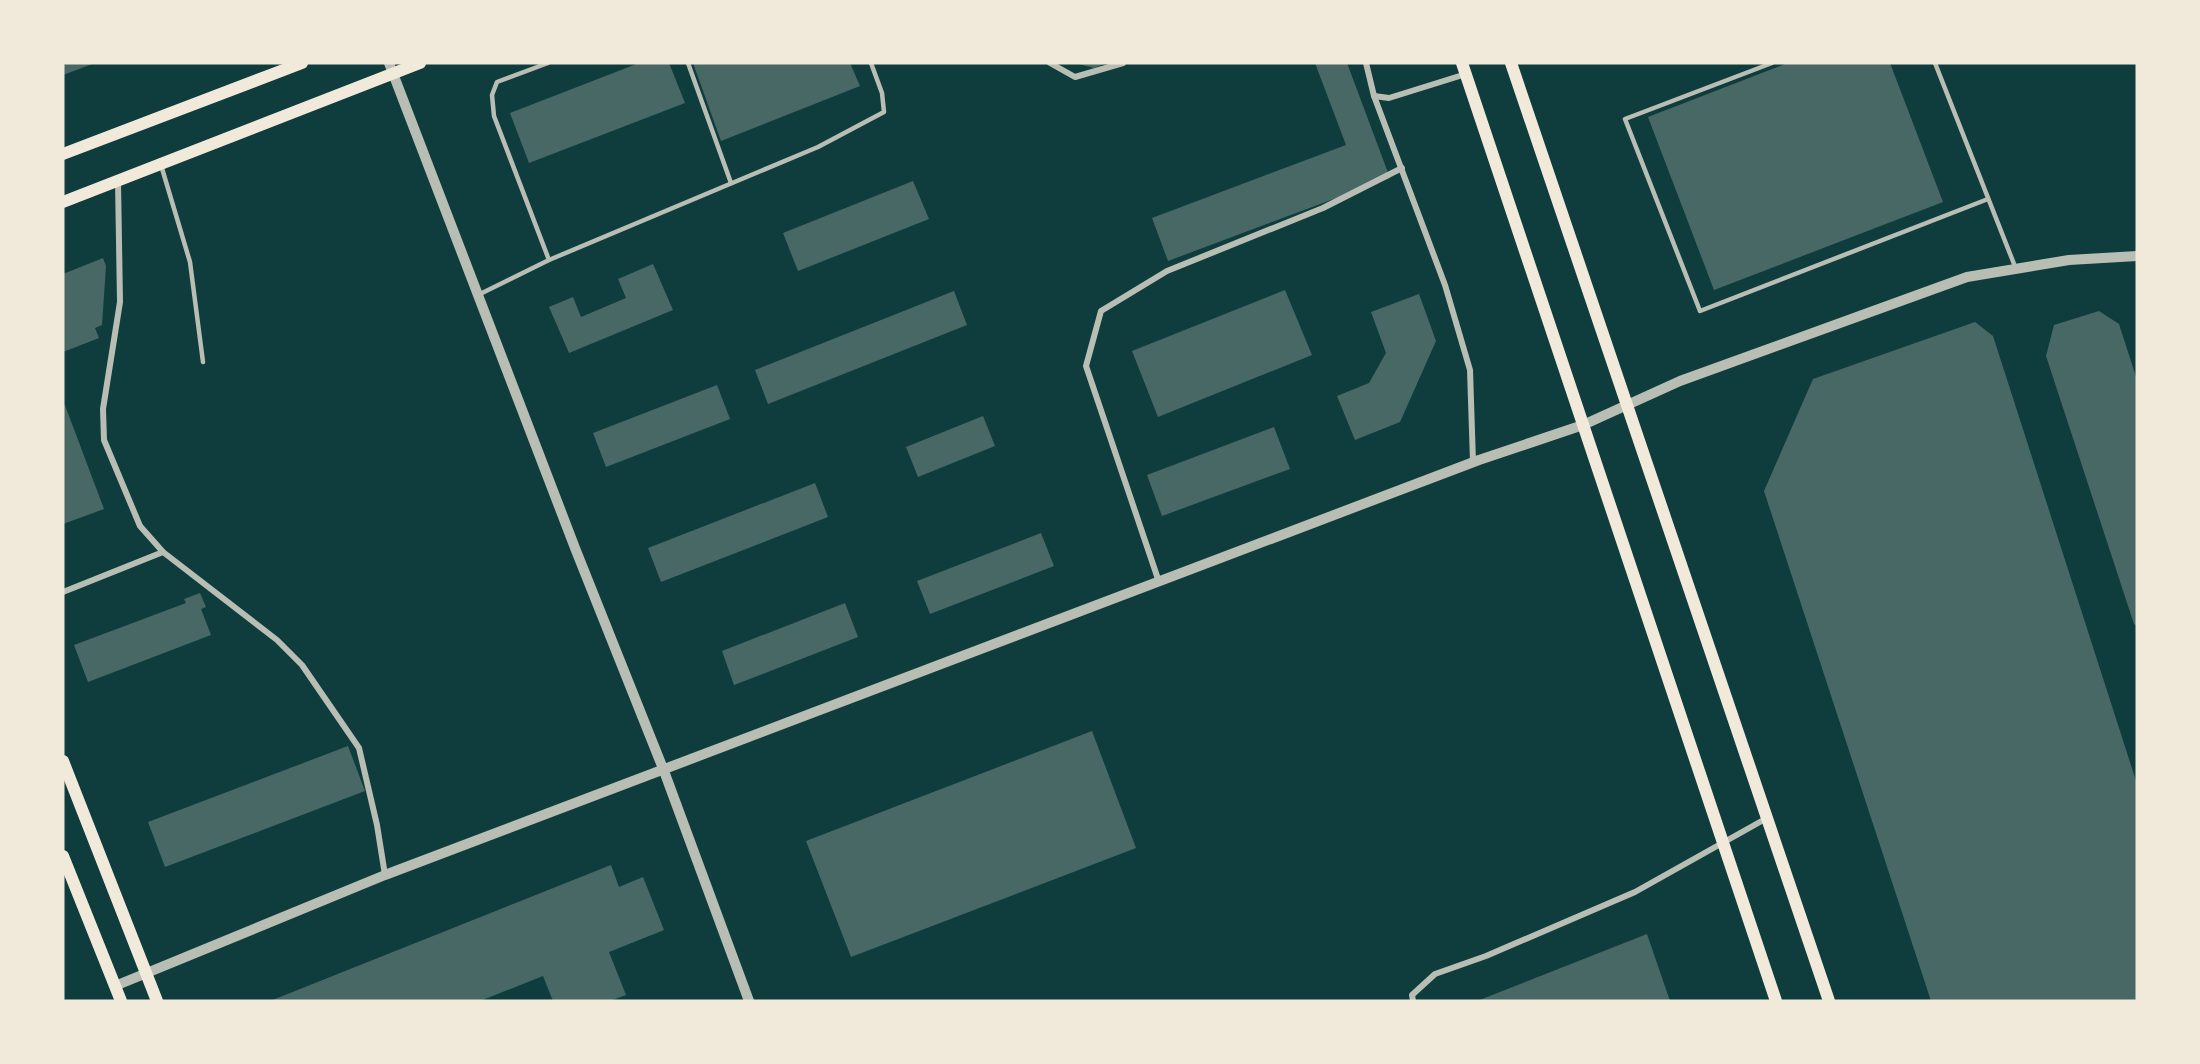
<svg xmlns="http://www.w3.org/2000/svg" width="2200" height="1064" viewBox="0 0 2200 1064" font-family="Signika,sans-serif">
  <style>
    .building { fill: #486865 }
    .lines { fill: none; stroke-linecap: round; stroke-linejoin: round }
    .service { stroke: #b8beb3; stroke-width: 4.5 }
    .minor { stroke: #b8beb3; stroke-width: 6 }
    .tertiary { stroke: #b8beb3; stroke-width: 10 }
    .secondary { stroke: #f1e9da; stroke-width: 12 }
  </style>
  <rect width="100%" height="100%" fill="#0f3d3e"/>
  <g class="building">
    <path d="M 63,63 L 95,63 L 63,75 Z"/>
    <path d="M 639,63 L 669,63 L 685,103 L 529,163 L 510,113 Z"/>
    <path d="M 693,63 L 850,63 L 860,86 L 721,141 Z"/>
    <path d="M 1075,63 L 1107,63 L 1094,68 Z"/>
    <path d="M 1315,63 L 1347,63 L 1390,178 L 1168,261 L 1152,218 L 1346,145 Z"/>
    <path d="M 1788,63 L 1890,63 L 1943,202 L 1714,290 L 1648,117 Z"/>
    <path d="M 913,181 L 929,219 L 798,271 L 783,233 Z"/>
    <path d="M 103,258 L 106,266 L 102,325 L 95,328 L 99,338 L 63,352 L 63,274 Z"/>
    <path d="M 653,264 L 673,310 L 569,353 L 549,307 L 573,297 L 581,317 L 626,298 L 618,279 Z"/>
    <path d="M 1285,290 L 1312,355 L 1158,417 L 1132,351 Z"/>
    <path d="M 954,291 L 967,325 L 768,404 L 755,370 Z"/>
    <path d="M 1419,294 L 1436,341 L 1400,422 L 1355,440 L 1337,396 L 1369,383 L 1386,353 L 1371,312 Z"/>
    <path d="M 2099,311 L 2119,324 L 2137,380 L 2137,626 L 2134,624 L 2046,356 L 2054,325 Z"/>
    <path d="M 1975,322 L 1993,336 L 2137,784 L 2137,1001 L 1931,1001 L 1764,491 L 1813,379 Z"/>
    <path d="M 717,385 L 730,419 L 606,467 L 593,433 Z"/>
    <path d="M 63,400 L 104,509 L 63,524 Z"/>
    <path d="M 983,416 L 995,446 L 918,477 L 906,447 Z"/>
    <path d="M 1274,427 L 1290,469 L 1162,516 L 1147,475 Z"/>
    <path d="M 815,483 L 828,517 L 661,582 L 648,548 Z"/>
    <path d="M 1041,533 L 1054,566 L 930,614 L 917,581 Z"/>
    <path d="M 200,593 L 206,607 L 201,609 L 211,635 L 88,682 L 74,645 L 186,603 L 184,599 Z"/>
    <path d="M 845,603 L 858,637 L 734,685 L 722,651 Z"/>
    <path d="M 1092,731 L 1136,848 L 851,957 L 806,841 Z"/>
    <path d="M 348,746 L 365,791 L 165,867 L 148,822 Z"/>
    <path d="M 611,865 L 619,887 L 643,877 L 664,930 L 609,952 L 626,995 L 610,1001 L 553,1001 L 543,976 L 480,1001 L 270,1001 Z"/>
    <path d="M 1647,934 L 1670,1001 L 1477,1001 Z"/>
  </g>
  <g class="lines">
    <g class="service">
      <path d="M 548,63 L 497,82 L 492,95 L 494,116 L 549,260"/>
      <path d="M 688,63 L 731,183"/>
      <path d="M 1772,63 L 1625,119 L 1700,311 L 1988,199"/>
      <path d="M 1935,63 L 2016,269"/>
      <path d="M 161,165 L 190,262 L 203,362"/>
      <path d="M 480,294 L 549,260 L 818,147 L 884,112 L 882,93 L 871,63"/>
    </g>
    <g class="minor">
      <path d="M 1050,63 L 1075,77 L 1123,63"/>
      <path d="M 1366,63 L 1374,96 L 1445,285 L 1470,370 L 1473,462"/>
      <path d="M 1374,96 L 1389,98 L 1466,74"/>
      <path d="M 118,181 L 120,302 L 103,409 L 104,440 L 140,526 L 163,552 L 277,640 L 302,665 L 359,748 L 377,825 L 385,875"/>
      <path d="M 1159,582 L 1086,366 L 1101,311 L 1167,271 L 1323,208 L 1402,168"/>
      <path d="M 63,592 L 163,552"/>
      <path d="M 1413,1001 L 1412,995 L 1435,974 L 1486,956 L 1635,892 L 1767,818"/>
    </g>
    <g class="tertiary">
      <path d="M 389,63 L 575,548 L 664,771 L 749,1001"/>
      <path d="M 115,986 L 385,875 L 1479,460 L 1583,425 L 1680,381 L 1967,277 L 2069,260 L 2137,256"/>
    </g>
    <g class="secondary">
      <path d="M 1462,63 L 1776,1001"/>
      <path d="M 1511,63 L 1829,1001"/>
      <path d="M 63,154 L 302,63"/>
      <path d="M 63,202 L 420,63"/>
      <path d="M 63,761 L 157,1001"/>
      <path d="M 63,856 L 121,1001"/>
    </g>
  </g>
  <rect width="2200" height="1064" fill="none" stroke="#f1e9da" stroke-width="129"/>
</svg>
